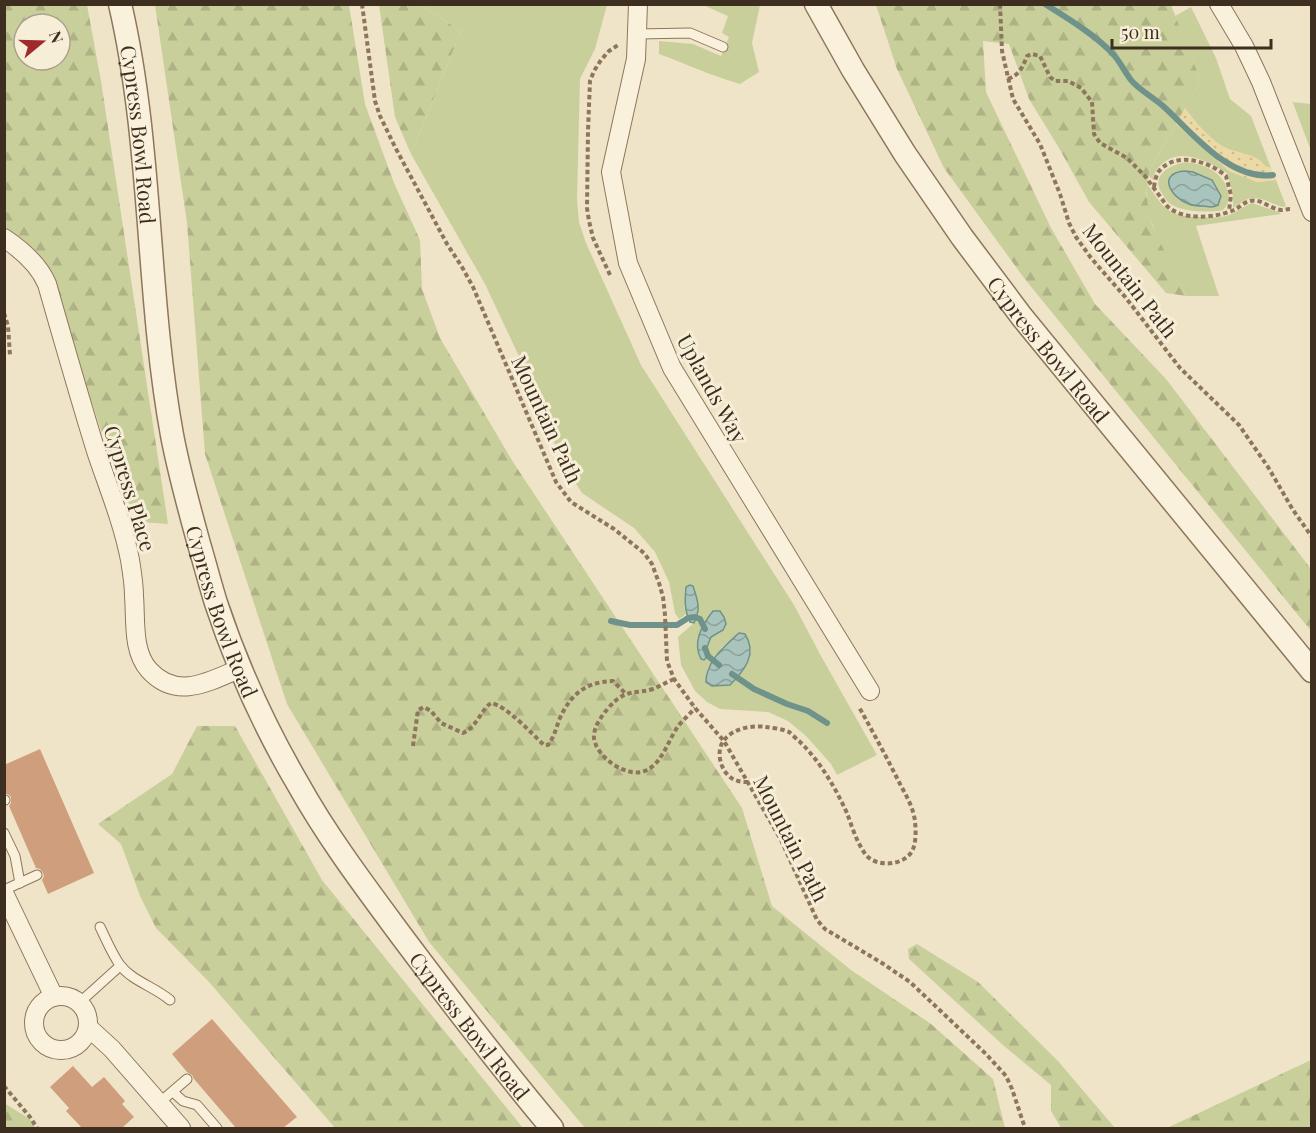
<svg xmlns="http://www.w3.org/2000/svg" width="1316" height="1133" viewBox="0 0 1316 1133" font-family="'Playfair Display',serif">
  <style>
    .green { fill: #c9cf9b; fill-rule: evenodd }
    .forest { fill: url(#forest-firs); fill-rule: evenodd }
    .sand { fill: url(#sand-dots) }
    .water { fill: url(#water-waves); stroke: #6f938a; stroke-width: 1.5 }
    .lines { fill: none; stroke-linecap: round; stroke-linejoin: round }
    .stream { stroke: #6f938a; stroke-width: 6 }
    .building { fill: #cf9f7d }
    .service-casing { stroke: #8d765c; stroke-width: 11 }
    .minor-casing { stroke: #8d765c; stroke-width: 20 }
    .tertiary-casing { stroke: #8d765c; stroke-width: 25 }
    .path { stroke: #8d765c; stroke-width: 4; stroke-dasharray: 4.5 3; stroke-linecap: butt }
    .service { stroke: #faf1dc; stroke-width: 9 }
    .minor { stroke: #faf1dc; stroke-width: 18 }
    .tertiary { stroke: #faf1dc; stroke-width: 22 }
    .labels { text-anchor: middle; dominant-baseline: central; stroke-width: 6; stroke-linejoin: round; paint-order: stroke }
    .street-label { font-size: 21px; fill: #3d2e20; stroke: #f7eed8 }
  </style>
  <defs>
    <pattern id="forest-firs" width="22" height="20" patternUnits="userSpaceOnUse" patternTransform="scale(1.5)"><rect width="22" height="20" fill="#c9cf9b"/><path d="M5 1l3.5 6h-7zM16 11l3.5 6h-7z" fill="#aeb285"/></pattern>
    <pattern id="sand-dots" width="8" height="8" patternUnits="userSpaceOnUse" patternTransform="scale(1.5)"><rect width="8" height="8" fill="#ecd9a5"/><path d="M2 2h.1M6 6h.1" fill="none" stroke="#cbbb8e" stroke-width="1.8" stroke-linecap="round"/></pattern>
    <pattern id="water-waves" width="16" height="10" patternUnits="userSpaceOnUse" patternTransform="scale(1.5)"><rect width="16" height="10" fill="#a9c4bc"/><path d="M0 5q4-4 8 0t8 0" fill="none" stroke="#8ba098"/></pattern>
  </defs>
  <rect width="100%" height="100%" fill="#f0e4c8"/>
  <g class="green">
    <path d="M 421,5 L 607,5 L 595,49 L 580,79 L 577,200 L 579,222 L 586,243 L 641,365 L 794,605 L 821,656 L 877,755 L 837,775 L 831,764 L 806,736 L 788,721 L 768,712 L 720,709 L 707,702 L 695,691 L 681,665 L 678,637 L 694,623 L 699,614 L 684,606 L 686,614 L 679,619 L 675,613 L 669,582 L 655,552 L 634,528 L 582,493 L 562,462 L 524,367 L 485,284 L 411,154 L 461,31 ZM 713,611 L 723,630 L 711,637 L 707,647 L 708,656 L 706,659 L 698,653 C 699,632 700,627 713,611 ZM 739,633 L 746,666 L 730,685 L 707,669 L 719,654 L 721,648 Z"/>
    <path d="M 703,5 L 760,5 L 752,43 L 759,72 L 740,84 C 712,76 686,64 659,54 L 659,41 L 693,44 L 721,56 L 729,37 L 722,33 L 728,16 Z"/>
    <path d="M 1191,7 L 1216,58 L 1230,99 L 1251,116 L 1271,168 L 1265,167 C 1257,153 1236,154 1222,146 C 1211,140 1192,119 1185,108 L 1201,81 L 1175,16 Z"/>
    <path d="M 1292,102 L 1311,104 L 1311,151 L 1293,103 Z"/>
    <path d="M 1176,124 L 1229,171 L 1257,182 L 1276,180 L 1286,206 L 1283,207 C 1272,204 1257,194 1246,200 C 1241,202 1238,205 1233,208 C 1234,195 1231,185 1227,173 C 1208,162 1183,147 1163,163 C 1157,168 1154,173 1153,180 L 1149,176 L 1150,169 Z"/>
    <path d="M 1186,162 C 1204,164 1224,172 1228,192 C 1229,199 1229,204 1223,210 C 1212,213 1183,212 1172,205 C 1168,203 1165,199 1163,195 C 1149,176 1169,165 1186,162 Z"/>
    <path d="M 1147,184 C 1165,209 1166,216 1199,217 C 1208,218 1217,218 1226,216 C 1236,213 1243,206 1252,203 L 1279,212 L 1281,214 L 1196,226 L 1219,296 L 1186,296 C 1171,265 1142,220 1147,184 Z"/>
  </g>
  <g class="forest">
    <path d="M 4,5 L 87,5 L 101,81 L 168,524 L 141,522 L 122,493 L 88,391 L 66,317 L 50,275 L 5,230 ZM 24,24 L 60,24 L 60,60 L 24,60 Z"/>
    <path d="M 155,5 L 349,5 L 365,104 L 394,183 L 420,240 L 422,289 L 440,338 L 513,462 L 742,808 L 772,906 L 851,970 L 931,1024 L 993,1079 L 1005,1128 L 585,1128 L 429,942 L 287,704 L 205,454 L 187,223 Z"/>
    <path d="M 379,5 L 421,5 L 461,31 L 411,154 L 395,117 Z"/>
    <path d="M 876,5 L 1171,5 L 1201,81 L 1150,169 L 1146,194 L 1152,225 L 1186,296 L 1166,293 L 1089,202 L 1059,148 L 1029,99 L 1009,44 L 983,41 L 986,92 L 1051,228 L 1095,304 L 1166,379 L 1311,569 L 1311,631 L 1024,278 L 944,168 L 897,69 Z"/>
    <path d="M 197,726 L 235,726 L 322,880 L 523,1128 L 335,1128 L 209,982 L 156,928 L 140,896 L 121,844 L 98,824 L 172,774 Z"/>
    <path d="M 917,944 L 978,982 L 1058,1061 L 1115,1128 L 1117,1128 L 1061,1128 L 1051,1111 L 1051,1085 L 1004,1046 L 909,959 L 908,949 Z"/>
    <path d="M 1311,1060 L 1311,1128 L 1167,1128 Z"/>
    <path d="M 4,1103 L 30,1119 L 35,1128 L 5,1128 Z"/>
  </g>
  <path class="sand" d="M 1185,108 C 1192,119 1211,140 1222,146 C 1236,154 1257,153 1265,166 L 1271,168 L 1276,180 L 1257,182 L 1229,171 L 1176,124 Z"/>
  <g class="water">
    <path d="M 1185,171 L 1193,172 L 1212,180 L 1221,196 L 1218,205 C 1212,208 1209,207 1204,206 C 1199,206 1193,206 1189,204 C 1171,198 1156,173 1185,171 Z"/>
    <path d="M 690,585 L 693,586 C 698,601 701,609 694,623 L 690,622 C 684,610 685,600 686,587 Z"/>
    <path d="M 713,611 L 720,611 L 724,617 L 726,624 L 723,630 L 711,637 L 707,647 L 708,656 L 704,660 L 701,659 C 692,642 702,625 713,611 Z"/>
    <path d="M 739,633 L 745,634 C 758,654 744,671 730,685 L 712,686 L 706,682 C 706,661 725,646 739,633 Z"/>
  </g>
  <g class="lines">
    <g class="stream">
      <path d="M 1045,4 C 1067,18 1094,34 1112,53 C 1120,61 1124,71 1131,80 C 1139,90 1153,97 1163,106 C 1192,132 1229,181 1273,175"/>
      <path d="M 611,621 L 630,625 L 677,625 L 688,618 L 695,617 L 700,619 L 705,629"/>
      <path d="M 705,648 L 708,656 L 719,665"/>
      <path d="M 732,674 L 754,689 L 787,704 L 808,711 L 827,723"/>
    </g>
  </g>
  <g class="building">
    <path d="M 40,749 L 94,873 L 48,894 L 42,880 L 44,876 L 43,873 L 40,869 L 36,868 L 9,806 L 11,803 L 11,797 L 9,795 L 4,793 L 4,765 Z"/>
    <path d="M 212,1019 L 297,1117 L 283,1128 L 236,1128 L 194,1079 L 192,1075 L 187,1072 L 172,1054 Z"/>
    <path d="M 73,1066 L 92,1087 L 104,1077 L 125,1101 L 122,1104 L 134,1117 L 122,1128 L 82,1128 L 66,1111 L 69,1108 L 50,1087 Z"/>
  </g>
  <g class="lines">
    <g class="service-casing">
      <g id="service">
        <path d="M 637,34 L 690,33 L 723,47"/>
        <path d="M 4,800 L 5,800"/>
        <path d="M 4,833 L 15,856 L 20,883"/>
        <path d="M 4,890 L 37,875"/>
        <path d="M 100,927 C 106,939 112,954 120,965 C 132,981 155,987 170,1000"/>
        <path d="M 79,1003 L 120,966"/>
        <path d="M 173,1092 L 183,1101 L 197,1105 L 217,1128"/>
        <path d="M 159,1103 L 187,1079"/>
      </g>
    </g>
    <g class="minor-casing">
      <g id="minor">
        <path d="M 638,4 L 636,59 L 611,172 L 628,263 L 672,368 L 870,691"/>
        <path d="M 1219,4 L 1244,46 L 1261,82 L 1312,212"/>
        <path d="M 4,238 C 22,250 39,265 47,284 C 63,340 79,396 96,451 C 108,487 123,523 130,560 C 132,572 134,584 134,596 C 136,620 132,651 149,670 C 177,701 210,681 241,668"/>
        <path d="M 4,893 L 54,997"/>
        <circle cx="61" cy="1023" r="27"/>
        <path d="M 88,1027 L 112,1049 L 181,1128"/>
      </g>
    </g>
    <g class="tertiary-casing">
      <g id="tertiary">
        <path id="s1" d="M 120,4 C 153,146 146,293 172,435 C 179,472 189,508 199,544 C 205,564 210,584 216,603 C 237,666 265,728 298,784 C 328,838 366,888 403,938 C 451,1002 500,1066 552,1128"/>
        <path id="s2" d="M 816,4 L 853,70 L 905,154 L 962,237 L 1022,317 L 1312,671"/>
      </g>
    </g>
    <g class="path">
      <path d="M 362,4 L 375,101 L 380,116 L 395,147 L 447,244 L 462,267 L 473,287 L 556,482 L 571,502 L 614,529 L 644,553 L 652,564 L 659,583 L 663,597 L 665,615 L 667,661 L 674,679 L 695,708 L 724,741 L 781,840 L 817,920 L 825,929 L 882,963 L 910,982 L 986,1054 L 1006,1076 L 1012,1089 L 1025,1128"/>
      <path d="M 1000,4 L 1002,51 L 1013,99 L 1040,144 L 1060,194 L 1069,223 L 1076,237 L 1091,258 L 1126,298 L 1180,368 L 1239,425 L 1268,467 L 1293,510 L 1312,537"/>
      <path d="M 1008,79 C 1019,75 1023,67 1027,56 L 1032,54 L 1040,56 L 1050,77 L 1055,81 L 1068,81 L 1081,88 L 1092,102 L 1094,134 L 1100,143 L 1127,158 L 1145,176 L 1167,206 C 1183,221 1215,218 1234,210 C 1239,208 1244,202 1250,201 C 1261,198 1270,209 1281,210 C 1284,210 1287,209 1290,209"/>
      <path d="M 1154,187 C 1155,181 1156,174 1160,170 C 1177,151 1210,162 1226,176 L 1231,195 L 1229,211"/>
      <path d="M 610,275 L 593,238 L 589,221 L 587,208 L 588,131 L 590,81 L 594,71 L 601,60 L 609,51 L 618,45"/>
      <path d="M 4,313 L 8,326 L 10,355"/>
      <path d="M 674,679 C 667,682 660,686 653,689 C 637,694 628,689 614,702 C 606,710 593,725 594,738 C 596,757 628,780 647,770 C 663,762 668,740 679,725 C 684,719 690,714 695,708"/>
      <path d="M 413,746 L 418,710 L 424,707 L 431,711 L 441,723 L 463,733 C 477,727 480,711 491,703 C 507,706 532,734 544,745 L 548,745 C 554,737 556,729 559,720 C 570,695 585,682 613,681 L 626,694"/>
      <path d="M 748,782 C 745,782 741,782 738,781 C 722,777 714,753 724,740 C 734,728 752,725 766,727 C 773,728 783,729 789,732 C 792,734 796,739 799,741 C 820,761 835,787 847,813 C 852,827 857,843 866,855 C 877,868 906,866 913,849 C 916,842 916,830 915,822 C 914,809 906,795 900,784 C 887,758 873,732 859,707"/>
      <path d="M 4,1086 L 30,1117 L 37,1128"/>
    </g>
    <use href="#service" class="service"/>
    <use href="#minor" class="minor"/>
    <use href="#tertiary" class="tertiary"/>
  </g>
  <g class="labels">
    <g class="street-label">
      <text stroke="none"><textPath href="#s1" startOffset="132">Cypress Bowl Road</textPath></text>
      <text transform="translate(1131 280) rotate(52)">Mountain Path</text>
      <text stroke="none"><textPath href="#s2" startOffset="417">Cypress Bowl Road</textPath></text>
      <text transform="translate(713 388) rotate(61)">Uplands Way</text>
      <text transform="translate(548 419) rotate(65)">Mountain Path</text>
      <text transform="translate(131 488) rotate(73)">Cypress Place</text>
      <text stroke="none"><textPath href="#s1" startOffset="618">Cypress Bowl Road</textPath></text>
      <text transform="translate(792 838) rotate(63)">Mountain Path</text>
      <text stroke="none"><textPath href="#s1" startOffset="1104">Cypress Bowl Road</textPath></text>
    </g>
  </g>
  <rect width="1316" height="1133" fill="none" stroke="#3d2e20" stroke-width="12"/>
  <g transform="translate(42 42) rotate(71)"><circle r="28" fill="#f7eed8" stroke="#ada18e" stroke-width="1.5"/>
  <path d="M0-4.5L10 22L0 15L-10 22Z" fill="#9e2a2b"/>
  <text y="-9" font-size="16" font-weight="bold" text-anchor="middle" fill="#3d2e20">N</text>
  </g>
  <path d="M1112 39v9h159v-9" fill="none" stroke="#3d2e20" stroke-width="3"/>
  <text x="1121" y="39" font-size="18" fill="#3d2e20" stroke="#f7eed8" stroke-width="4.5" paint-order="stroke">50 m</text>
</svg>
